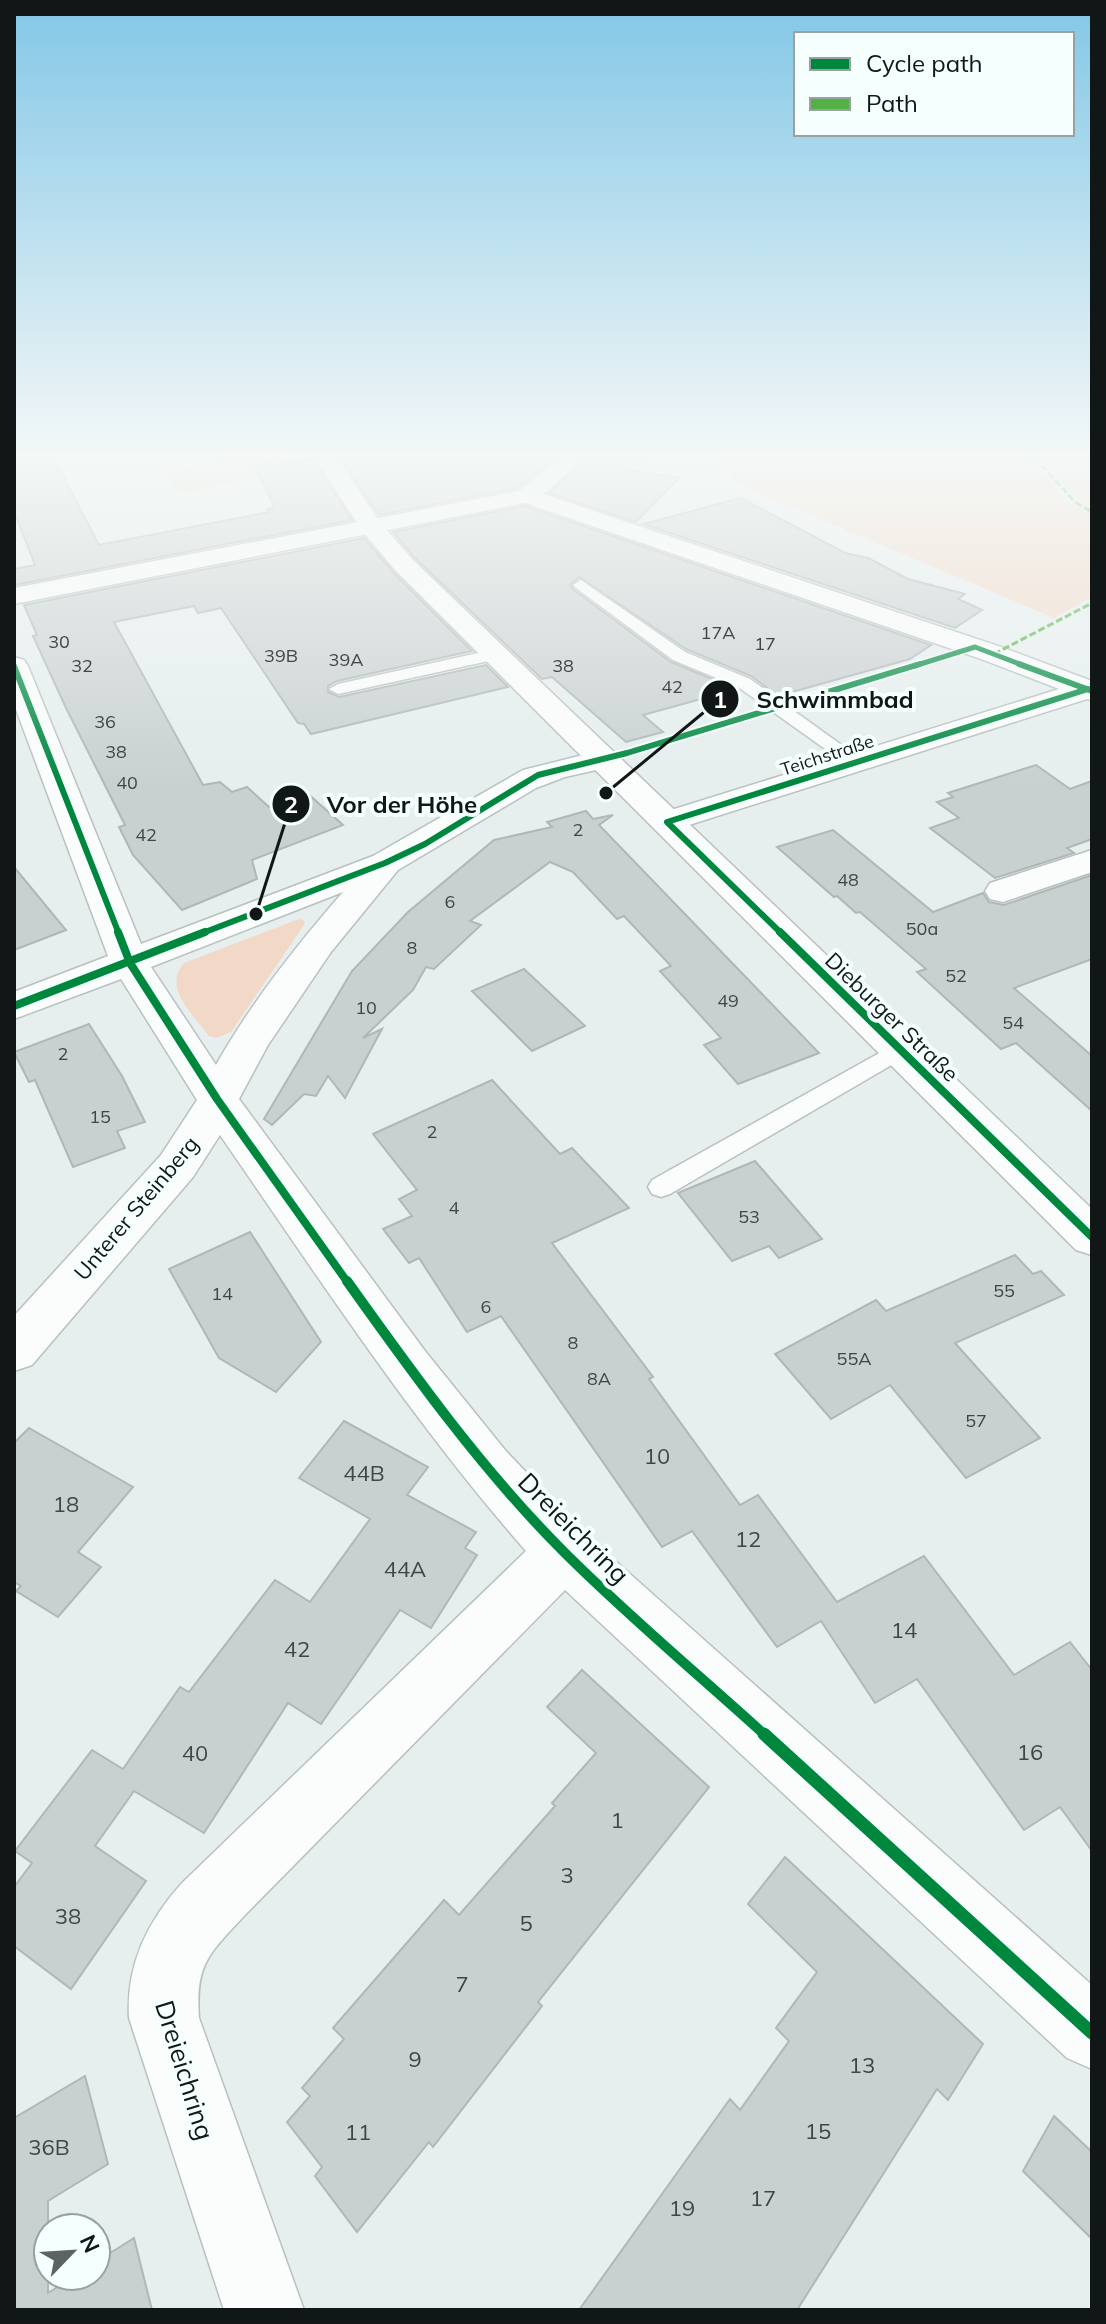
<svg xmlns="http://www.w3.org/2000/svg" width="1106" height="2324" viewBox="0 0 1106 2324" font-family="Mulish,sans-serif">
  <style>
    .green { fill: #f2d8c6 }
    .building { fill: #c9d1d0; stroke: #b0b7b6; stroke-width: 2 }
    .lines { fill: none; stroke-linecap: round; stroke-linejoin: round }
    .lane-casing { stroke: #b9c0c0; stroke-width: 3 }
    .street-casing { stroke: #b9c0c0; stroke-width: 3 }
    .secondary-casing { stroke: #b9c0c0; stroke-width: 3 }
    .lane { fill: #fbfdfc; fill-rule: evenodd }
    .street { fill: #fbfdfc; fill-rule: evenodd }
    .secondary { fill: #fbfdfc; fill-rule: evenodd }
    .quiet { stroke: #54b145; stroke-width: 3; stroke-dasharray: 7 3; stroke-linecap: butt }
    .cycleway-far4-casing { stroke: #f4fffe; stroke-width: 8 }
    .cycleway-far3-casing { stroke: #f4fffe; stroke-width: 10 }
    .cycleway-far2-casing { stroke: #f4fffe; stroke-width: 13 }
    .cycleway-far1-casing { stroke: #f4fffe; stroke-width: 15 }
    .cycleway-casing { stroke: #f4fffe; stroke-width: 18 }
    .cycleway-far4 { stroke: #00873e; stroke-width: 5 }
    .cycleway-far3 { stroke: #00873e; stroke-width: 6 }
    .cycleway-far2 { stroke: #00873e; stroke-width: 8 }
    .cycleway-far1 { stroke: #00873e; stroke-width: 10 }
    .cycleway { stroke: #00873e; stroke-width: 13 }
    .labels { text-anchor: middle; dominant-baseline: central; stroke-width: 8; stroke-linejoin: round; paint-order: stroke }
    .number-label { font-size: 18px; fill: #3f4645 }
    .far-street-label { font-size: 18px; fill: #111717; stroke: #f4fffe }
    .street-label { font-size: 22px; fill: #111717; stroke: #f4fffe }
    .near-number-label { font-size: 22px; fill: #3f4645 }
    .near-street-label { font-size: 26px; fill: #111717; stroke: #f4fffe }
    .leader { fill: none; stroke: #111717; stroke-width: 3 }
    .callout-dot { fill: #111717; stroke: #f4fffe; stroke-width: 3 }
    .mark-label { font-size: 24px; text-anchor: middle; font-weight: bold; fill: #fff }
    .callout-label { font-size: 24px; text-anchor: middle; font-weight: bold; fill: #111717; stroke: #f4fffe; stroke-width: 8; stroke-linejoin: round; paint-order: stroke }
  </style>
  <rect width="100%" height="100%" fill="#e6efee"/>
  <g class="green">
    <path d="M 234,458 L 297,458 L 304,468 L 180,494 L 166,472 Z"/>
    <path d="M 719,458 L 1030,458 L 1069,503 L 1092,514 L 1092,597 L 1054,618 L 735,483 Z"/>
    <path d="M 1039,458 L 1092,458 L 1092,509 L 1080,502 Z"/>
    <path d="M 299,919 L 305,921 L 304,925 L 231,1032 L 216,1038 L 209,1036 C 193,1014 162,988 184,963 Z"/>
  </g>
  <g class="building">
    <path d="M 14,458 L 54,458 L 99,545 L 269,512 L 267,509 L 275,508 L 255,467 L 313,460 L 352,520 L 15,585 L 14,569 L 35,565 L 14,511 Z"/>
    <path d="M 340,458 L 556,458 L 518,488 L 379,515 Z"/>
    <path d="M 588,458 L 644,458 L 627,470 L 679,478 L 636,522 L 549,493 Z"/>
    <path d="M 741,498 L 845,553 L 868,558 L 908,579 L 965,594 L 958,599 L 982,610 L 955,628 L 643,524 Z"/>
    <path d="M 525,506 L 931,645 L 910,659 L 778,696 L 751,676 L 686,649 L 579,577 L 570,585 L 574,590 L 671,662 L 726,685 L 719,694 L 643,715 L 663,732 L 626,742 L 552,677 L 542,679 L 415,558 L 393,532 Z"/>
    <path d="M 364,538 L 393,572 L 472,651 L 337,681 L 328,686 L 328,692 L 339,697 L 486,665 L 508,687 L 311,734 L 304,724 L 298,723 L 221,608 L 198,613 L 194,606 L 114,622 L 203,785 L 220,782 L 232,792 L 247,787 L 269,807 L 307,793 L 343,825 L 252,860 L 257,879 L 182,910 L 133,855 L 119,827 L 125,825 L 66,708 L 33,636 L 37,635 L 24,605 Z"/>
    <path d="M 1036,765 L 1070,789 L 1092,781 L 1092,839 L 1067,848 L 1074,853 L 995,878 L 930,828 L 959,818 L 937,802 L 953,797 L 948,793 Z"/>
    <path d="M 586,811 L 593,819 L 613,815 L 599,825 L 819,1053 L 738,1084 L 704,1045 L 721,1038 L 660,971 L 671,966 L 624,916 L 617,919 L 573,872 L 550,862 L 470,921 L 481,925 L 434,969 L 426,967 L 413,990 L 363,1038 L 382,1029 L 345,1098 L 328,1076 L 316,1096 L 304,1094 L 272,1125 L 264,1119 L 352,971 L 408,912 L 494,840 L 552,827 L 547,822 Z"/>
    <path d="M 833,830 L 933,912 L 983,893 L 989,902 L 1004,905 L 1092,875 L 1092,959 L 1014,988 L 1092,1056 L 1092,1111 L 1016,1043 L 1001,1049 L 917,972 L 926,969 L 860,912 L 856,913 L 837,896 L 834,897 L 777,847 Z"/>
    <path d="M 14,867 L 66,930 L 14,950 Z"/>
    <path d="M 524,969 L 585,1026 L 532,1051 L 472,991 Z"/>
    <path d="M 89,1024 L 122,1076 L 145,1122 L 117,1131 L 125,1148 L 73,1167 L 35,1080 L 29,1082 L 14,1052 Z"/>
    <path d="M 492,1080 L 560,1154 L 572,1148 L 629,1208 L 552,1243 L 653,1377 L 649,1379 L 740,1505 L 758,1495 L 837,1602 L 924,1556 L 1014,1675 L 1070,1642 L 1092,1670 L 1092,1851 L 1060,1807 L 1024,1830 L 917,1679 L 875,1703 L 821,1621 L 777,1647 L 692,1531 L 662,1547 L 501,1316 L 467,1332 L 419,1258 L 409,1263 L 383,1229 L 412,1216 L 399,1199 L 417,1190 L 373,1134 Z"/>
    <path d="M 755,1161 L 822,1239 L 779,1258 L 769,1246 L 732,1261 L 678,1193 Z"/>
    <path d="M 250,1232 L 321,1342 L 276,1392 L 219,1358 L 169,1269 Z"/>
    <path d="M 1015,1255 L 1033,1274 L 1041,1271 L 1064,1295 L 955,1343 L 1040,1438 L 966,1478 L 890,1385 L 831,1419 L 775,1354 L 876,1300 L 886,1311 Z"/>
    <path d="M 344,1421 L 428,1467 L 407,1495 L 476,1532 L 465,1548 L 477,1555 L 431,1628 L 400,1610 L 321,1724 L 288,1703 L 204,1833 L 134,1791 L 95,1846 L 146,1881 L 71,1989 L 14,1946 L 14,1887 L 32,1863 L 15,1851 L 92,1750 L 123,1769 L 180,1687 L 189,1692 L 275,1580 L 310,1602 L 370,1519 L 299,1478 Z"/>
    <path d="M 29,1428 L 133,1487 L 78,1552 L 101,1567 L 58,1617 L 16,1591 L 21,1586 L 14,1582 L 14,1443 Z"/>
    <path d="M 582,1670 L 709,1787 L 538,2002 L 542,2006 L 433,2147 L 429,2142 L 357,2232 L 315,2176 L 322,2167 L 287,2122 L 310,2096 L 302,2088 L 344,2039 L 333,2028 L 444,1900 L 459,1915 L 555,1806 L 552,1803 L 596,1753 L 547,1707 Z"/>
    <path d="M 785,1857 L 983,2044 L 948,2100 L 937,2089 L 797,2310 L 579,2310 L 730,2099 L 740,2110 L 789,2041 L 776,2028 L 817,1972 L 748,1904 Z"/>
    <path d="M 85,2076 L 108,2164 L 48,2201 L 48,2293 L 75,2276 L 96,2276 L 96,2262 L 134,2238 L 152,2310 L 14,2310 L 14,2118 Z"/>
    <path d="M 1054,2116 L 1092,2152 L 1092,2239 L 1023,2171 Z"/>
  </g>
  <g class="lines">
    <g class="lane-casing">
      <g id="lane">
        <path d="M 581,580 L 685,652 L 750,679 L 865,762 L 856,768 L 849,766 L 738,687 L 673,660 L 576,588 L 573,585 Z"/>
        <path d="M 496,649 L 504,654 L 502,658 L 338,694 L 329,689 L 338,684 Z"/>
        <path d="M 899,1042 L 907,1044 L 911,1050 L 907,1056 L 670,1194 L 661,1197 L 652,1194 L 648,1187 L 652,1180 Z"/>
      </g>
    </g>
    <g class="street-casing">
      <g id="street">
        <path d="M 561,458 L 585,458 L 543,494 L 1004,648 L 1092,681 L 1092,700 L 1087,699 L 667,832 L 655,829 L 650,822 L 655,815 L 1059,689 L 984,660 L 525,503 L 14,604 L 14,588 L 519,491 Z"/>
        <path d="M 14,657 L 24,660 L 28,666 L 141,944 L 373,856 L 523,770 L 603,750 L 614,752 L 619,759 L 614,766 L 565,777 L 536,788 L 398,870 L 331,952 L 268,1045 L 239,1099 L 425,1351 L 505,1450 L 584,1533 L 1092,1985 L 1092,2069 L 1067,2058 L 565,1590 L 244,1916 C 209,1954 195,1964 199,2018 L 304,2310 L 224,2310 L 129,2018 C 126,1965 147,1922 182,1883 L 526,1551 C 412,1421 318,1277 220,1135 L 193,1177 L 32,1365 L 14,1371 L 14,1316 L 161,1155 L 197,1100 L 121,979 L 14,1019 L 14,992 L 108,956 L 14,704 ZM 343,892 C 296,946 251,1003 216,1065 L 151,967 Z"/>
        <path d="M 1092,850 L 1092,872 L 1003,902 L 990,899 L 985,891 L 990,883 Z"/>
      </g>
    </g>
    <g class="secondary-casing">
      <path id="secondary" d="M 315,458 L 337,458 L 380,522 L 413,560 L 1092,1209 L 1092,1255 L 1076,1250 L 395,570 L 363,532 Z"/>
    </g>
    <use href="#lane" class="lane"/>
    <use href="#street" class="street"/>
    <use href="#secondary" class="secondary"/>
    <g class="quiet">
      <path d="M 1035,458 L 1075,502 L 1092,512"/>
      <path d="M 1087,458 L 1092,459"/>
      <path d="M 294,461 L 326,458"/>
      <path d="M 264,465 L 269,464"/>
      <path d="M 994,654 L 1092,603"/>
    </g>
    <g class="cycleway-far4-casing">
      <path id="cycleway-far4" d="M 914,666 L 975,647 L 1025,666"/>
    </g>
    <g class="cycleway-far3-casing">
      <g id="cycleway-far3">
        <path d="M 1019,664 L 1092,691"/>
        <path d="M 14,666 L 119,934"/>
        <path d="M 200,934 L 385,863 L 425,844 L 538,775 L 627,753 L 920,664"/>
        <path d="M 782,934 L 667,822 L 1088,689"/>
      </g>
    </g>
    <g class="cycleway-far2-casing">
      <g id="cycleway-far2">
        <path d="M 118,932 L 130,963 L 217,1099 L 348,1283"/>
        <path d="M 780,932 L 1092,1237"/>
        <path d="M 14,1006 L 205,932"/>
      </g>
    </g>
    <g class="cycleway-far1-casing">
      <path id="cycleway-far1" d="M 347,1281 C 414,1375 482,1470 564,1552 C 628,1616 699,1675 766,1736"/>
    </g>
    <g class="cycleway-casing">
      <path id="cycleway" d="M 764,1734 L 1092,2033"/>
    </g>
    <use href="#cycleway-far4" class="cycleway-far4"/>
    <use href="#cycleway-far3" class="cycleway-far3"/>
    <use href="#cycleway-far2" class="cycleway-far2"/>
    <use href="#cycleway-far1" class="cycleway-far1"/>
    <use href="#cycleway" class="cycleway"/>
  </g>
  <linearGradient id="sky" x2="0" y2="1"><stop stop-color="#82c7e6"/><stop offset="0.58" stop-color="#f4f8f7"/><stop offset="1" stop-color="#f4f8f7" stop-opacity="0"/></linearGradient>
  <rect width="1106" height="783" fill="url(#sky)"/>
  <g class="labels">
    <g class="number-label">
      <text x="718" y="632">17A</text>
      <text x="59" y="641">30</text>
      <text x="765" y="643">17</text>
      <text x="281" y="655">39B</text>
      <text x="346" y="659">39A</text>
      <text x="82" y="665">32</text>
      <text x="563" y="665">38</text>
      <text x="672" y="686">42</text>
      <text x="105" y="721">36</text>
      <text x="116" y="751">38</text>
      <text x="127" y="782">40</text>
      <text x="578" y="829">2</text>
      <text x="146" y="834">42</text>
      <text x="848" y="879">48</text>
      <text x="450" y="901">6</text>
      <text x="922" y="928">50a</text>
      <text x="412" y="947">8</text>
      <text x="956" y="975">52</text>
      <text x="728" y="1000">49</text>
      <text x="366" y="1007">10</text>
      <text x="1013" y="1022">54</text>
      <text x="63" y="1053">2</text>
      <text x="100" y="1116">15</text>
      <text x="432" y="1131">2</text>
      <text x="454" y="1207">4</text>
      <text x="749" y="1216">53</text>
      <text x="1004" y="1290">55</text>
      <text x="222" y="1293">14</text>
      <text x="486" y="1306">6</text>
      <text x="573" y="1342">8</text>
      <text x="854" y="1358">55A</text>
      <text x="599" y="1378">8A</text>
      <text x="976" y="1420">57</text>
    </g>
    <g class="far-street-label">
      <text transform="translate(827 755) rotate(-18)">Teichstraße</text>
    </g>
    <g class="street-label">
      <text transform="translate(892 1017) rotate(44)">Dieburger Straße</text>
      <text transform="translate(136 1208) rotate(-50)">Unterer Steinberg</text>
    </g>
    <g class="near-number-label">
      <text x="657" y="1456">10</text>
      <text x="364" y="1473">44B</text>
      <text x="66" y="1504">18</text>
      <text x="748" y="1539">12</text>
      <text x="405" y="1569">44A</text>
      <text x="904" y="1630">14</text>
      <text x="297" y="1649">42</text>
      <text x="1030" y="1752">16</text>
      <text x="195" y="1753">40</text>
      <text x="617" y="1820">1</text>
      <text x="567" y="1875">3</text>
      <text x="68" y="1916">38</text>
      <text x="526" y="1923">5</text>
      <text x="462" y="1984">7</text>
      <text x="415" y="2059">9</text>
      <text x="862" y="2065">13</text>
      <text x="818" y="2131">15</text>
      <text x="358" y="2132">11</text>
      <text x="49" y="2147">36B</text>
      <text x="763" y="2198">17</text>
      <text x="682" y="2208">19</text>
    </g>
    <g class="near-street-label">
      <text transform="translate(574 1528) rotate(45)">Dreieichring</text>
      <text transform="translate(185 2070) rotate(73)">Dreieichring</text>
    </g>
  </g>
  <path class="leader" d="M606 793L720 699M256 914L291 804"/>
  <g class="callout-dot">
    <circle cx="606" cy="793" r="8"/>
    <circle cx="256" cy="914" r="8"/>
    <circle cx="720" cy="699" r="20"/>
    <circle cx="291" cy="804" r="20"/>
  </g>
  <g class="mark-label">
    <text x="720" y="708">1</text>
    <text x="291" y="813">2</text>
  </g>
  <g class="callout-label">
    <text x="835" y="708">Schwimmbad</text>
    <text x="402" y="813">Vor der Höhe</text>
  </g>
  <rect width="1106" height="2324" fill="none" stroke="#111717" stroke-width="32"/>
  <rect x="794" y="32" width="280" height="104" fill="#f4fffe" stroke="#99a2a2" stroke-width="2"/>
  <rect x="810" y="58" width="40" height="12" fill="#00873e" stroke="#99a2a2" stroke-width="2"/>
  <text x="866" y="72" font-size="24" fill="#111717">Cycle path</text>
  <rect x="810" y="98" width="40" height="12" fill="#54b145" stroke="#99a2a2" stroke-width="2"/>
  <text x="866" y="112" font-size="24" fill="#111717">Path</text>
  <g transform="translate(72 2252) rotate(65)"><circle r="38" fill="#f4fffe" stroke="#99a2a2" stroke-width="2"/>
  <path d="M0-6L14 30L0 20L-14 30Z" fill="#5c6362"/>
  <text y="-12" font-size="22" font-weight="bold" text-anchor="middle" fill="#111717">N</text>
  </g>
</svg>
